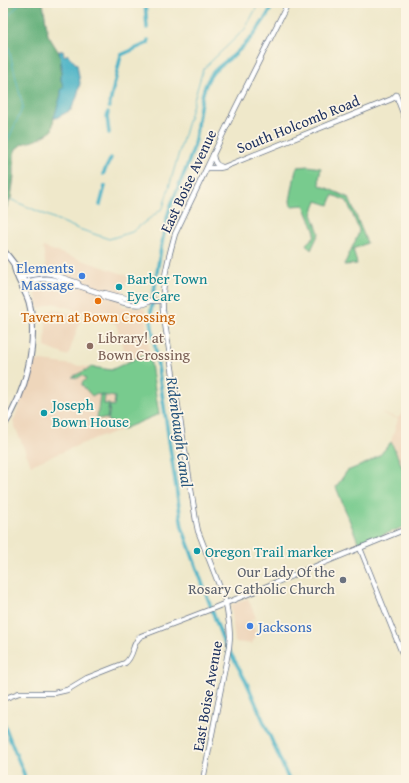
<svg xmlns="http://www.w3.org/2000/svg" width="409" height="783" viewBox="0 0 409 783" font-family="'Gentium Book Plus',serif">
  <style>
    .built { fill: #eed6bb }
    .green { fill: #78cb8e; stroke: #4a7d76 }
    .forest { fill: #62af79; stroke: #3e6f6c }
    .water { fill: #48b2c6; stroke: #327092 }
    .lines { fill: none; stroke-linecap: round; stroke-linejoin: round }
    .stream { stroke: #48b2c6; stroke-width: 1 }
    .canal { stroke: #48b2c6; stroke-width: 3.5 }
    .tertiary-casing { stroke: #657084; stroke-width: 6 }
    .secondary-casing { stroke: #657084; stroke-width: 7 }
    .tertiary { stroke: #fff; stroke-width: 4.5 }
    .secondary { stroke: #fff; stroke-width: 5 }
    .shop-dot { fill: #3f7fe0; stroke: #fcf5e5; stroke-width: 1.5 }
    .culture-dot { fill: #0f9aa8; stroke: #fcf5e5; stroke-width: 1.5 }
    .food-dot { fill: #e8710a; stroke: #fcf5e5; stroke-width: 1.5 }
    .education-dot { fill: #8d6e63; stroke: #fcf5e5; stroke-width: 1.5 }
    .worship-dot { fill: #6b7280; stroke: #fcf5e5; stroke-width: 1.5 }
    .labels { text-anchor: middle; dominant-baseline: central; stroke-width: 3.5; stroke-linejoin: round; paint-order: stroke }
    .street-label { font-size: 15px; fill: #1b2f5e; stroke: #fcf5e5 }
    .shop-label { font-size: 15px; fill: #366cbe; stroke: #fcf5e5; text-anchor: end }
    .culture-label { font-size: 15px; fill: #0d838f; stroke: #fcf5e5; text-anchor: start }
    .food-label { font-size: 15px; fill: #c56008; stroke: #fcf5e5 }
    .education-label { font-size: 15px; fill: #785e54; stroke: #fcf5e5; text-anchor: start }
    .worship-label { font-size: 15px; fill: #5b616d; stroke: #fcf5e5; text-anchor: end }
    .water-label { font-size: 16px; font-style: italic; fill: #28567d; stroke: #fcf5e5 }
  </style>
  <rect width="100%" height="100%" fill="#fcf5e5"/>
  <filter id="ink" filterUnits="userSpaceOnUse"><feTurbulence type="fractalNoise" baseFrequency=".025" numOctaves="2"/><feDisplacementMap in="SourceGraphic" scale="8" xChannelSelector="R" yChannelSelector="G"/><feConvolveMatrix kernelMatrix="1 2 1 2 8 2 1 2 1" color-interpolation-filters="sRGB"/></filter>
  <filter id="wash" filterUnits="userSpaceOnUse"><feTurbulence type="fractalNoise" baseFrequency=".012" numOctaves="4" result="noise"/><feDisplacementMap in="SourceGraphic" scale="16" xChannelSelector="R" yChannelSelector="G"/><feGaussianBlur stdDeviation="0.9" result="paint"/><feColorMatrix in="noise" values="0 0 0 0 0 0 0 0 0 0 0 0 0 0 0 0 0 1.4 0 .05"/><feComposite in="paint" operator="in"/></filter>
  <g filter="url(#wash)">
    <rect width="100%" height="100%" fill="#efe8ca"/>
    <g class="built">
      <path d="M 43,247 L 129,276 L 122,294 L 122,306 L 145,308 L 149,352 L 159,414 L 104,437 L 103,435 L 31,465 L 13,422 L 35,360 L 111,370 L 128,362 L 116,324 L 54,303 L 39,309 L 34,287 L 36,282 L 44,281 L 46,268 Z"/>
      <path d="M 55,309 L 81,318 L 68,356 L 45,347 L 46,319 L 48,312 Z"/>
      <path d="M 406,409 L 406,475 L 391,442 L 398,419 L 382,414 L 382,413 L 398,418 Z"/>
      <path d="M 248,598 L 256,618 L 251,620 L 256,632 L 252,644 L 235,642 L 231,606 L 233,604 Z"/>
    </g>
    <g class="green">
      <path d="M 308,166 L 321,168 L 319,179 L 320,185 L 349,198 L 367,243 L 353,249 L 357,264 L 344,265 L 358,235 L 359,230 L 347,201 L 333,195 L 329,205 L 317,201 L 312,214 L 319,233 L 311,250 L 306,244 L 314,237 L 315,232 L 304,205 L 291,206 L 290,201 L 296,169 L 298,167 Z"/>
      <path d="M 149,352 L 159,414 L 121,430 L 118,423 L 108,422 L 110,405 L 114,406 L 115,397 L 95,394 L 92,396 L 82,385 L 82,383 L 86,379 L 82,375 L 78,378 L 72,377 L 92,367 L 111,370 Z"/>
      <path d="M 100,395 L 105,396 L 104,404 L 109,404 L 107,419 L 97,418 Z"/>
      <path d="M 391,442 L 406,475 L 406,526 L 359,544 L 336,487 L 347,471 L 367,463 L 380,455 Z"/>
    </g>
    <path class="forest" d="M 3,3 L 43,3 L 48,35 L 61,56 L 61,79 L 64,87 L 54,118 L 52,131 L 37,140 L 22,144 L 16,149 L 14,154 L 14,176 L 11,198 L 3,215 Z"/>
    <path class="water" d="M 59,51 L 63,51 L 64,55 L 65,56 L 67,54 L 77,65 L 80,83 L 77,97 L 71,110 L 56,118 L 54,118 L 61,95 L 61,89 L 64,87 L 61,80 L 62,67 Z"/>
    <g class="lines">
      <g class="stream">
        <path d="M 3,22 L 20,3"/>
        <path d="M 3,25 L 23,107 L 3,151"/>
        <path d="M 3,184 L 5,193 L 3,201"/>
        <path d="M 12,200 L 76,228 L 109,239 L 132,232 L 163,208 L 203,69 L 245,29 L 259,3"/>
      </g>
      <g class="canal">
        <path d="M 145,3 L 147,28"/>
        <path d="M 274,3 C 264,22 252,39 236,53 C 228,61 217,66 211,75 C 198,93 199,127 193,149 C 187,170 176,190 169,211 C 160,243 157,277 151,310 L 151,320 L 182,527 L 222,638 L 246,681 L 289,780"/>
        <path d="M 109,107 L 121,55 L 148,43 L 148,40"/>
        <path d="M 108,112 L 107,117 L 109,133"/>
        <path d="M 103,174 L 111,158"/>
        <path d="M 100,205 L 105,186"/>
        <path d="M 3,722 L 24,774 L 25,780"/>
      </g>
    </g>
  </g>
  <g filter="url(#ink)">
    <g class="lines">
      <g class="tertiary-casing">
        <g id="tertiary">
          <path d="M 213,155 C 214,161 215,165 222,167"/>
          <path d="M 207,168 L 219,168 L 224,167 L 392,99 L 396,95 L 406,121"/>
          <path d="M 19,277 L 44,273 L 52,274 L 78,283 L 79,286"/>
          <path d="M 22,283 C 46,276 52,278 75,286 L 79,286 L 103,294"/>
          <path d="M 148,302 C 137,309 116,300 104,297 L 103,294 L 105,293 C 124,299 143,301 162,301"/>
          <path d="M 360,548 L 406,663"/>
          <path d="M 3,699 L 19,693 L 54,693 L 67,690 L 87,678 L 125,663 C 135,656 131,643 141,636 L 214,608 L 406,529"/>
          <path d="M 203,780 L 229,647 L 230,636 L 229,623 L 226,603 L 198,531 L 196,521 L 163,311 C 161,286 168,259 175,234 L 235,109 L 288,3"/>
        </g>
      </g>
      <g class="secondary-casing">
        <g id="secondary">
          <path d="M 3,250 C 12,261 27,278 26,293"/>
          <path d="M 3,427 C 26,394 39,341 29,302 C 25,289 16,279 14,265"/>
        </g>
      </g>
      <use href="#tertiary" class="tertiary"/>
      <use href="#secondary" class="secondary"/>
    </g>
  </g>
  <g class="shop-dot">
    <circle cx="82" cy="276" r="4"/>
    <circle cx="250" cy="626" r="4"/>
  </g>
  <g class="culture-dot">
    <circle cx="119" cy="287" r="4"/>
    <circle cx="44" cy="413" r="4"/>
    <circle cx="197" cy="551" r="4"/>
  </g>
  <circle class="food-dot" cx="98" cy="301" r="4"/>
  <circle class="education-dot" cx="90" cy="346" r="4"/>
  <circle class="worship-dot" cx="343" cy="580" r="4"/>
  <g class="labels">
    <g class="street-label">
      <text transform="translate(298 124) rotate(-22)">South Holcomb Road</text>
      <text transform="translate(188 181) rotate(-65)">East Boise Avenue</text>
      <text transform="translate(207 696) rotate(-80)">East Boise Avenue</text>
    </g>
    <g class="shop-label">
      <text x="74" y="267">Elements<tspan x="74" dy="17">Massage</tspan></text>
      <text x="258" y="626" text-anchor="start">Jacksons</text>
    </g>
    <g class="culture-label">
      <text x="127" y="278">Barber Town<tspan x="127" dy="17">Eye Care</tspan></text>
      <text x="52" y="404">Joseph<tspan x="52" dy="17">Bown House</tspan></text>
      <text x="205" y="551">Oregon Trail marker</text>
    </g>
    <g class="food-label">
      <text x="98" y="316">Tavern at Bown Crossing</text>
    </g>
    <g class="education-label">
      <text x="98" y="337">Library! at<tspan x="98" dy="17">Bown Crossing</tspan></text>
    </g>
    <g class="worship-label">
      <text x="335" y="571">Our Lady Of the<tspan x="335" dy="17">Rosary Catholic Church</tspan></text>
    </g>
    <g class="water-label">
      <text transform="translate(180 432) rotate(82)">Ridenbaugh Canal</text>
    </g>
  </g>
  <rect width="409" height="783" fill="none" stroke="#fcf5e5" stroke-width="16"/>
</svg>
